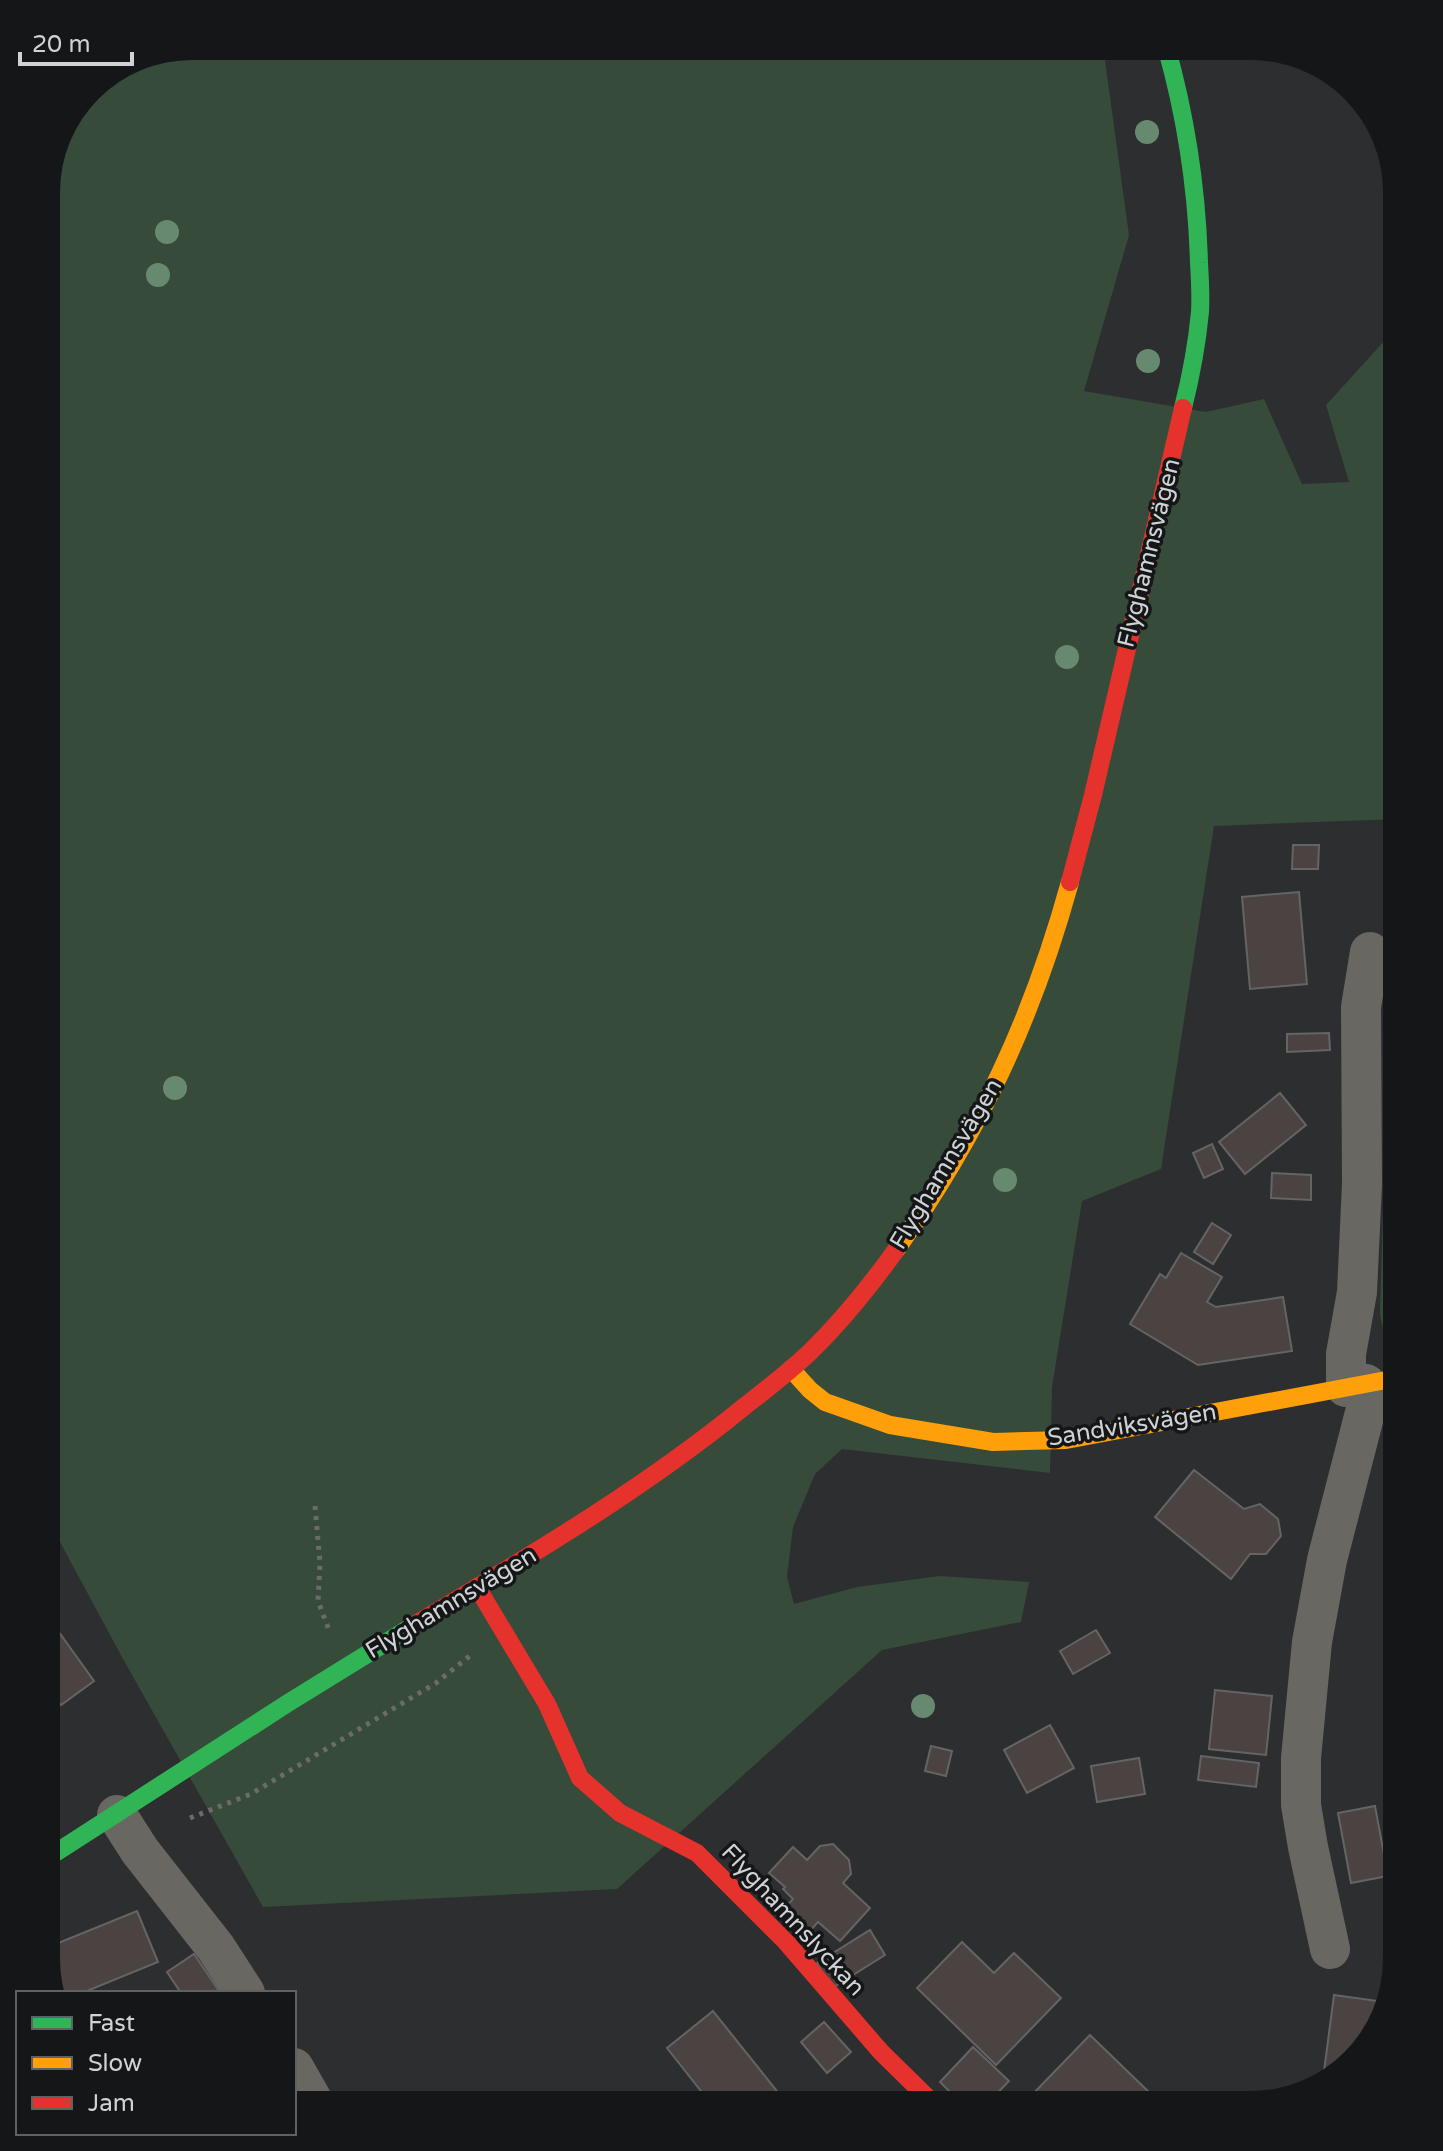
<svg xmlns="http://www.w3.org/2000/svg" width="1443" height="2151" viewBox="0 0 1443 2151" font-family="'Varela Round',sans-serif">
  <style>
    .green { fill: #364b3a }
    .building { fill: #4a4342; stroke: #646464; stroke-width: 2 }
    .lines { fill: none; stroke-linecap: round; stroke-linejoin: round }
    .path { stroke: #6b6c69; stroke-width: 5; stroke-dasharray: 4 6; stroke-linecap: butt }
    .street { stroke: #686762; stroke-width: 40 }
    .fast { stroke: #30b455; stroke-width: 18 }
    .slow { stroke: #ff9f0a; stroke-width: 18 }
    .jam { stroke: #e5322d; stroke-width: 18 }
    .tree { fill: #678970 }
    .labels { text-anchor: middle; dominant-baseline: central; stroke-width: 7; stroke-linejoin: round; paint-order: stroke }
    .street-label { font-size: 24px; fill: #d0d3d5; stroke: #141618 }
  </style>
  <rect width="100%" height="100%" fill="#2c2e30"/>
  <g class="green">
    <path d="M 192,46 L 1103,46 L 1129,235 L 1084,391 L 1206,412 L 1264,399 L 1302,484 L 1349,482 L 1326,405 L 1397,327 L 1397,819 L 1214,826 L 1161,1169 L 1082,1201 L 1052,1387 L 1050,1473 L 842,1449 L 815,1474 L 793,1527 L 787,1577 L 794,1604 L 857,1587 L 940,1576 L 1029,1582 L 1021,1622 L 882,1650 L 617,1889 L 263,1907 L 123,1659 L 46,1516 L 46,183 L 89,89 L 137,57 Z"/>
    <path d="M 1397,1206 L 1397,1356 L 1389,1358 L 1380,1314 L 1383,1209 Z"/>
  </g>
  <g class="building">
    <path d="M 1293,845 L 1319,845 L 1318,869 L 1292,869 Z"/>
    <path d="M 1299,892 L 1307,984 L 1250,989 L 1242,897 Z"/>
    <path d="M 1329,1033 L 1330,1050 L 1287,1052 L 1287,1034 Z"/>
    <path d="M 1280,1093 L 1306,1125 L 1245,1174 L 1219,1142 Z"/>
    <path d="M 1212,1144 L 1223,1169 L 1204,1178 L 1193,1153 Z"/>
    <path d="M 1272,1173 L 1311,1175 L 1311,1200 L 1271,1198 Z"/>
    <path d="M 1212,1223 L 1231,1235 L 1213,1264 L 1194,1252 Z"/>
    <path d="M 1181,1253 L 1222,1277 L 1207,1302 L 1216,1307 L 1283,1297 L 1292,1351 L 1198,1365 L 1130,1324 L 1160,1274 L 1166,1278 Z"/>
    <path d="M 1194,1470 L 1244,1509 L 1260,1504 L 1278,1519 L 1281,1536 L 1266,1554 L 1250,1554 L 1231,1579 L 1155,1517 Z"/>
    <path d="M 46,1614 L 94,1681 L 61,1705 L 46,1684 Z"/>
    <path d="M 1096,1630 L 1110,1653 L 1073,1674 L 1060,1651 Z"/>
    <path d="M 1215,1690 L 1272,1696 L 1266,1755 L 1209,1749 Z"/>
    <path d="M 1050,1725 L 1074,1768 L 1027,1793 L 1004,1750 Z"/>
    <path d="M 931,1746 L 952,1751 L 946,1776 L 925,1771 Z"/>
    <path d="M 1201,1756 L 1259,1763 L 1256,1787 L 1198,1780 Z"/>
    <path d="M 1139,1758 L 1145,1794 L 1097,1802 L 1091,1766 Z"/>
    <path d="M 1375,1806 L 1388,1876 L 1351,1883 L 1338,1813 Z"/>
    <path d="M 833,1844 L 849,1860 L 851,1874 L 843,1883 L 870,1908 L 840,1941 L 818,1922 L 810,1931 L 785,1908 L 793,1899 L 783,1889 L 785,1887 L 769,1873 L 793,1847 L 807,1860 L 820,1846 Z"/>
    <path d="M 137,1911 L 158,1962 L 82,1993 L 55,1993 L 46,1959 L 46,1948 Z"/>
    <path d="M 870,1930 L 885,1955 L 832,1988 L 817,1963 Z"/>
    <path d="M 962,1942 L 994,1973 L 1014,1953 L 1061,1998 L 996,2065 L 917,1988 Z"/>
    <path d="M 194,1954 L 219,1991 L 217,1993 L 181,1993 L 167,1972 Z"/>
    <path d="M 1334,1995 L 1385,2002 L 1377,2032 L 1330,2079 L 1323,2079 Z"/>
    <path d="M 713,2011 L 784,2100 L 778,2105 L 712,2105 L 667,2048 Z"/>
    <path d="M 824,2022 L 851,2052 L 827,2073 L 801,2042 Z"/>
    <path d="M 1090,2035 L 1152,2095 L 1142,2105 L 1032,2105 L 1027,2100 Z"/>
    <path d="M 973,2047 L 1009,2081 L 986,2105 L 963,2105 L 940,2082 Z"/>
    <path d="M 509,2092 L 519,2097 L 514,2105 L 502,2105 Z"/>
  </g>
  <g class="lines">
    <g class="path">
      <path d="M 315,1506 L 320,1563 L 318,1601 L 329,1630"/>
      <path d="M 190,1818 L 251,1794 L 436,1683 L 471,1655"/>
    </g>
    <g class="street">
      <path d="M 1346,1387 L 1346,1354 L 1357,1292 L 1362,1184 L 1361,1007 L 1370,952"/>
      <path d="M 117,1815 L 140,1851 L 216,1948 L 245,1993"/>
      <path d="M 1330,1949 L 1308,1847 L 1301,1805 L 1301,1758 L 1312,1642 L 1327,1560 L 1367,1405 L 1366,1384"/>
      <path d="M 294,2068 L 315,2105"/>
    </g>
    <g class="fast">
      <path d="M 1166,46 C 1186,117 1197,189 1199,263 C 1200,279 1201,295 1200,312 C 1197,344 1191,376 1183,408"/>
      <path d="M 46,1859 L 288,1703 L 411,1627"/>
    </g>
    <g class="slow">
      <path d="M 896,1250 C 979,1133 1032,1020 1070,882"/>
      <path d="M 791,1369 L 810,1390 L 825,1402 L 890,1425 L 993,1442 L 1066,1440 L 1397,1378"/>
    </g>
    <g class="jam">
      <path d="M 1070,882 L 1093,795 L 1183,408"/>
      <path d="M 477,1587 L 547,1704 L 580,1778 L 620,1813 L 697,1853 L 786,1942 L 881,2052 L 935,2105"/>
      <path d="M 411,1627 C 526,1558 641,1491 745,1406 C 767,1389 790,1371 810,1352 C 842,1321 870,1286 896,1250"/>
    </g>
  </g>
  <g class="tree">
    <circle cx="1147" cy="132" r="12"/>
    <circle cx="167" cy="232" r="12"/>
    <circle cx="158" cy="275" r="12"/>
    <circle cx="1148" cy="361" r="12"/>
    <circle cx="1067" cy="657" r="12"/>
    <circle cx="175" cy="1088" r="12"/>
    <circle cx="1005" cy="1180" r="12"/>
    <circle cx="923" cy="1706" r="12"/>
  </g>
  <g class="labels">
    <g class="street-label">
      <text transform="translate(1149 553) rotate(-76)">Flyghamnsvägen</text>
      <text transform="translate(946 1164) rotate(-59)">Flyghamnsvägen</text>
      <text transform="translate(1132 1425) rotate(-9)">Sandviksvägen</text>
      <text transform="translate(451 1603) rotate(-31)">Flyghamnsvägen</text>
      <text transform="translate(793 1920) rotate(47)">Flyghamnslyckan</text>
    </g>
  </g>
  <path d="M0 0H1443V2151H0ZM192 60H1251A132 132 0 0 1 1383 192V1959A132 132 0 0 1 1251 2091H192A132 132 0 0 1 60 1959V192A132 132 0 0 1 192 60Z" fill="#141618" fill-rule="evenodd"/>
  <rect x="16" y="1991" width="280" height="144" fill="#141618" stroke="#5f6264" stroke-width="2"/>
  <rect x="32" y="2017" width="40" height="12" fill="#30b455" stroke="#5f6264" stroke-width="2"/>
  <text x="88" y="2031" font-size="24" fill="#d0d3d5">Fast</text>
  <rect x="32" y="2057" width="40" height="12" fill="#ff9f0a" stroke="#5f6264" stroke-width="2"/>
  <text x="88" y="2071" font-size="24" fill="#d0d3d5">Slow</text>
  <rect x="32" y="2097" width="40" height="12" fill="#e5322d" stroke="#5f6264" stroke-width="2"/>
  <text x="88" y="2111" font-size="24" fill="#d0d3d5">Jam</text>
  <path d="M20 52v12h112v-12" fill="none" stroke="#d0d3d5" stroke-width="4"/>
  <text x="32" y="52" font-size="24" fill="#d0d3d5" stroke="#141618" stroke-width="6" paint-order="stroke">20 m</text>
</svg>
